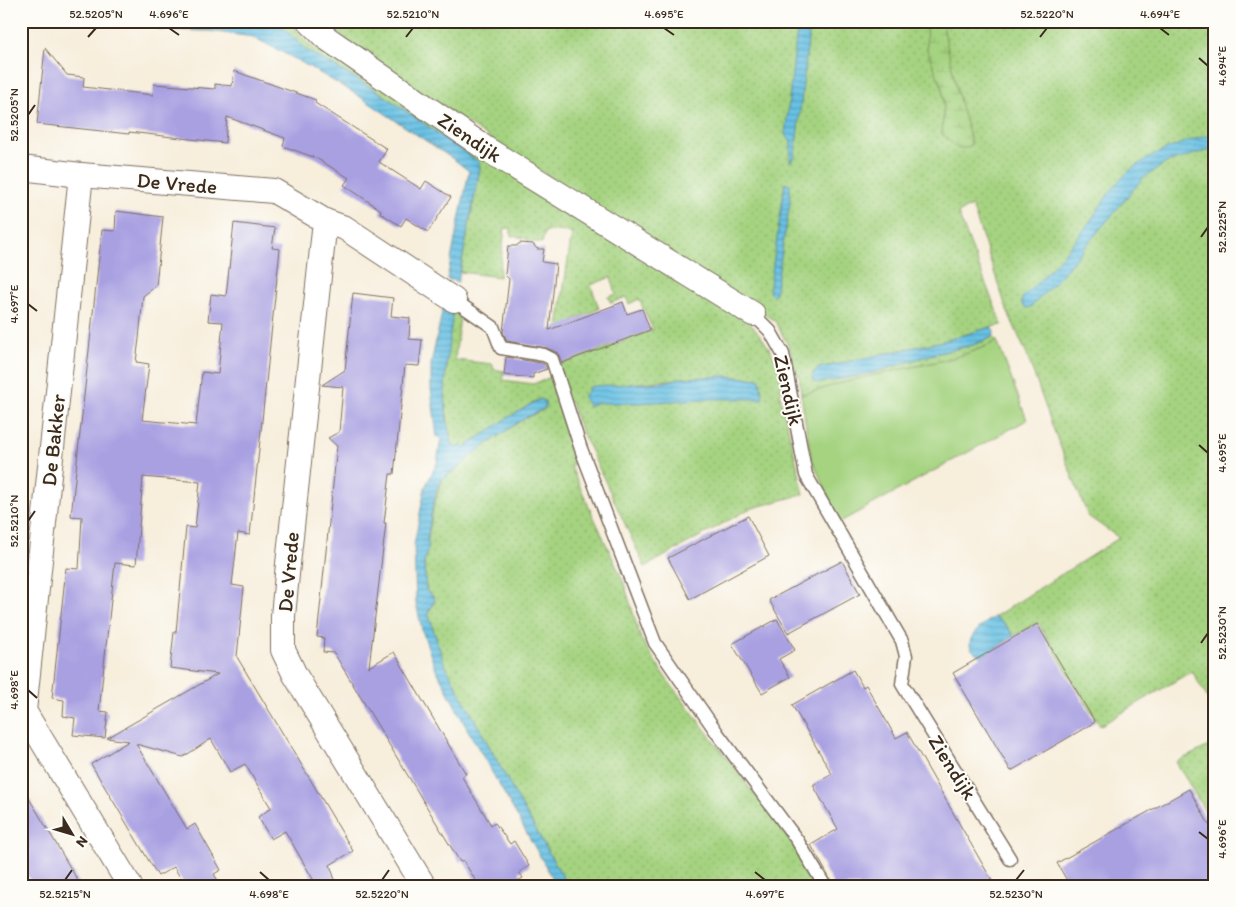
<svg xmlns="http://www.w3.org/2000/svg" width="1236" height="907" viewBox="0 0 1236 907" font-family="Itim,sans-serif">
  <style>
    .grass { fill: url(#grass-dots); stroke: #707e4f; fill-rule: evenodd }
    .wetland { fill: url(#wetland-marsh); stroke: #707e4f }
    .pitch { fill: #a5d380; stroke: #707e4f }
    .water { fill: url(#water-rules); stroke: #517682 }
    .building { fill: #a9a0e2 }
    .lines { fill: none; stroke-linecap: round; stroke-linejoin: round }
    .service-casing { stroke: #7d6f60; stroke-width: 15 }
    .minor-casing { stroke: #7d6f60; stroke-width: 26 }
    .service { stroke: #fff; stroke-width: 12 }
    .minor { stroke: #fff; stroke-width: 24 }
    .ticks { fill: none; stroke: #3b2a1e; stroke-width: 2 }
    .labels { text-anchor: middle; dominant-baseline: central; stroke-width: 4; stroke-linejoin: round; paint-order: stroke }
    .street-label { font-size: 21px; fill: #3b2a1e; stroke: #fdfcf7 }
    .neatline { fill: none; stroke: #3b2a1e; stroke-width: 2 }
    .ticks-label { font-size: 12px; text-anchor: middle; fill: #3b2a1e }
  </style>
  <defs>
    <pattern id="grass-dots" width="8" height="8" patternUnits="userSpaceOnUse" patternTransform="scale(1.25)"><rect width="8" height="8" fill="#a5d380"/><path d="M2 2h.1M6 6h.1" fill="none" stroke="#8fb56e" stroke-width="1.8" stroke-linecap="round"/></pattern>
    <pattern id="wetland-marsh" width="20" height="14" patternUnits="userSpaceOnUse" patternTransform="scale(1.25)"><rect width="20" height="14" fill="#a5d380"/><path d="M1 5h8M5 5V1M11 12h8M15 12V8" fill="none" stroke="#8fb56e"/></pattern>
    <pattern id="water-rules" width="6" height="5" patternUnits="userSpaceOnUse" patternTransform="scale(1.25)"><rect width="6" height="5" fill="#67c1e5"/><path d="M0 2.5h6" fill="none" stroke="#569db9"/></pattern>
  </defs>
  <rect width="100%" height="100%" fill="#fdfcf7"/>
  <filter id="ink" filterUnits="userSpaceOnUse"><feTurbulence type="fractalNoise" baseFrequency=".02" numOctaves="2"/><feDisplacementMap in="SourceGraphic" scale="10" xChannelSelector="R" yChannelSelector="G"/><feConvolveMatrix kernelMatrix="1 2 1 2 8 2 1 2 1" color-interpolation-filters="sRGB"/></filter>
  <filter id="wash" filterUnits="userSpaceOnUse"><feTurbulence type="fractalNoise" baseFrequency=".0096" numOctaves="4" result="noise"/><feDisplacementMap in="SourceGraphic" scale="20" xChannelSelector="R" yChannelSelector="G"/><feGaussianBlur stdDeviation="1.12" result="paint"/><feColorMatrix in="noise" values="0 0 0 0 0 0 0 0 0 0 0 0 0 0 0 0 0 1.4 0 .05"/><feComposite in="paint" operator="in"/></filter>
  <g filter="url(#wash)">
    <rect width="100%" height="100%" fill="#f7eedc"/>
    <g class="grass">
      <path d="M 277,21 L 293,21 C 300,43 323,57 345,60 L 744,317 C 762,335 788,368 780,395 L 804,494 L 749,509 L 645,567 L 576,419 L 571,402 L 558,402 L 566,432 L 579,463 L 570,465 L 624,583 L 641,639 L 665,677 L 794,846 L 818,886 L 568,886 L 514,792 L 444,663 L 428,613 L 435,602 L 434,597 L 426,590 L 424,563 L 433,508 L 440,485 L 443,479 L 466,462 L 469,457 L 520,421 L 545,409 L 545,401 L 540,399 L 532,403 L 463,448 L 454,447 L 450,438 L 444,393 L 446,355 L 454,305 L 461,307 L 455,360 L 493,364 L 493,369 L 504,371 L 503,380 L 533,384 L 551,377 L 554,367 L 653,330 L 639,299 L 629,304 L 626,297 L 611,303 L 608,297 L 616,294 L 611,277 L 591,285 L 599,309 L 573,320 L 569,349 L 555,347 L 572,232 L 545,231 L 542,243 L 527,241 L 526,238 L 511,236 L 511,228 L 505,228 L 499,277 L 460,272 L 480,168 L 479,162 L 379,92 L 306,50 ZM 724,376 L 759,379 L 585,395 L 590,387 C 635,384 679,378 724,376 Z"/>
      <path d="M 324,21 L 1215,21 L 1215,711 L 1192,671 L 1100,726 L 1038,623 L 1014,636 L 1004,623 L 994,617 L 1119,538 L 1088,516 L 1053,428 L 1027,355 L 1007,310 L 972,206 L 958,213 L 1002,325 L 991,327 L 943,341 L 819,368 L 934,354 L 973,345 L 993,337 L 997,341 C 958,361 917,365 875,375 C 850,380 826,388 801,395 L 799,374 L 794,375 L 790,349 L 775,321 L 373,63 Z"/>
      <path d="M 1215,743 L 1215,828 L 1176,762 Z"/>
    </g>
    <path class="wetland" d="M 926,21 L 942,21 C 948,50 954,78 961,106 C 964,119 970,132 971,145 L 965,148 L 957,148 L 942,134 L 944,103 L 942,87 L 927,50 Z"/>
    <path class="pitch" d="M 997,341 L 1027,420 L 840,522 L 811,457 L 801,395 C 826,388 850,380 875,375 C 917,365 958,361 997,341 Z"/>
    <g class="water">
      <path d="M 152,21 L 277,21 L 306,50 L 379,92 L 479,162 L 480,168 L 458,282 L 447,279 L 469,171 L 456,161 L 359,96 L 299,61 L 253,37 L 209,31 L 159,30 Z"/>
      <path d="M 798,21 L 812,21 L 808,40 L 796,147 L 794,159 L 790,162 L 791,141 L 785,135 Z"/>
      <path d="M 1215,133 L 1215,148 L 1166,163 L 1143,178 L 1060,277 L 1031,307 L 1026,308 L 1022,305 L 1022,298 C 1044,276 1067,252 1086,227 C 1101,206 1113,183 1134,167 C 1158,150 1187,141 1215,133 Z"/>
      <path d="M 785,183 L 790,185 L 790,203 L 775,294 L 773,296 L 769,292 Z"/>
      <path d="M 444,303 L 454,305 C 448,354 438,397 453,446 L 457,448 L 461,445 L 464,448 L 509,417 L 540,399 L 545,401 L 545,408 L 520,421 L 469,457 C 464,467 449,471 442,480 C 433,492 430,526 427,541 L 429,545 L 424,563 L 426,590 L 435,599 L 428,613 L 444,663 L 514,792 L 568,886 L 557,886 L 465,725 L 434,665 L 422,630 L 416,603 L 414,545 L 425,487 L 437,463 L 441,438 L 437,437 L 431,389 L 431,364 Z"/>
      <path d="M 991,327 L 995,331 L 993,337 L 973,345 L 934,354 L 872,373 L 819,383 L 815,382 L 812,377 L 814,372 L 819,368 L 943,341 Z"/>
      <path d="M 724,376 L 760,379 L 763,399 L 704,399 L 637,403 L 596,403 L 589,407 L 583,397 L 590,387 L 594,386 L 664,382 L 681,378 Z"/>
      <path d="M 994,617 L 1004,623 L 1014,636 L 982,656 C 954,645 982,625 994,617 Z"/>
    </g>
    <g id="blocks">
      <g class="building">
        <path d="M 45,48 L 67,75 L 84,77 L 83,87 L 153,95 L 154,84 L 215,89 L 215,84 L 232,86 L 234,71 L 316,100 L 315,103 L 387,149 L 379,162 L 421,189 L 426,181 L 451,197 L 428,232 L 406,218 L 401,226 L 380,213 L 381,210 L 344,185 L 349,178 L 316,158 L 283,146 L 285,138 L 227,117 L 225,143 L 129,132 L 129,134 L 37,124 Z"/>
        <path d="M 116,211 L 163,217 L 156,286 L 143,296 L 139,339 L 136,362 L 149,364 L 142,420 L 196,425 L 202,372 L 218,374 L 223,322 L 208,321 L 211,294 L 226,296 L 234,223 L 275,228 L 272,248 L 280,249 L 250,535 L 238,533 L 232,585 L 244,587 L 237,657 L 353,851 L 330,865 L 337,886 L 317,886 L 285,831 L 271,839 L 258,817 L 271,808 L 245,764 L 230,772 L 211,739 L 183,757 L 136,744 L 187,829 L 195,824 L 221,870 L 214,874 L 221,886 L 185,886 L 174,867 L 158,876 L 91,764 L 129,741 L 107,738 L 218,674 L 170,668 L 174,632 L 176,632 L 186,527 L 195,528 L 200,482 L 143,477 L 136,565 L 115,563 L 99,711 L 108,712 L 105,738 L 73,735 L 75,718 L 63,716 L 64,700 L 52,698 L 66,568 L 79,569 L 82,517 L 71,516 L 102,230 L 115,231 Z"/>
        <path d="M 520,243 L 533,244 L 537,249 L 544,249 L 542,262 L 556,264 L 549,330 L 623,302 L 627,314 L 642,309 L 650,330 L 562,363 L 558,353 L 547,348 L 507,341 L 503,332 L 509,279 L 505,275 L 508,246 L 516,246 Z"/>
        <path d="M 353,293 L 393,298 L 391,316 L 410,318 L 409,339 L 422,340 L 419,366 L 405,365 L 394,474 L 390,474 L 384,523 L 386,523 L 369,667 L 394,652 L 466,774 L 462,777 L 491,825 L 495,823 L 510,844 L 514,841 L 529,866 L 519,872 L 523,878 L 509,886 L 479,886 L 463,860 L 460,862 L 334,653 L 323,652 L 324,638 L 317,637 L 337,446 L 328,438 L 339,432 L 343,387 L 322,385 L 345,370 Z"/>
        <path d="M 506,357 L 541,363 L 545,365 L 547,369 L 533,374 L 533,378 L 504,375 Z"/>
        <path d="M 748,516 L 769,556 L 690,599 L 668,558 Z"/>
        <path d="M 842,561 L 860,594 L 788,633 L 769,600 Z"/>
        <path d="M 777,619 L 795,650 L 779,659 L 790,677 L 762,693 L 732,644 Z"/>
        <path d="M 1037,624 L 1095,722 L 1011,771 L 953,673 Z"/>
        <path d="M 853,670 L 863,687 L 866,685 L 896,738 L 907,732 L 995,886 L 834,886 L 811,845 L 838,829 L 813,785 L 832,774 L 792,705 Z"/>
        <path d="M 21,785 L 51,835 L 81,886 L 34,886 L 26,873 L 21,873 Z"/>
        <path d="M 1189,789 L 1215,835 L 1215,886 L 1070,886 L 1057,863 Z"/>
      </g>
    </g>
  </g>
  <g filter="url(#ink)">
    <use href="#blocks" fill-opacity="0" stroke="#7d6f60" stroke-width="1"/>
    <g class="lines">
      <g class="service-casing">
        <g id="service">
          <path d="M 454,300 L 493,327 L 501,348 L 544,355 L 552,359 L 581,449 L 655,643 L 718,734 L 797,840 L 825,886"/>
          <path d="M 753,314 L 770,331 L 783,354 L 806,475 L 902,641 L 906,656 L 902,684 L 1010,859"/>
          <path d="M 21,583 L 37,584"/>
        </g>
      </g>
      <g class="minor-casing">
        <g id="minor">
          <path d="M 309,21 L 325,37 L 488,150 L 753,314"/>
          <path d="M 21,168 L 81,175 L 274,191 L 325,221 L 288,564 L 283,616 L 283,650 L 295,675 L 424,886"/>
          <path d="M 81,175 L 24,711 L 130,886"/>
          <path d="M 325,221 L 345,228 L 454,300"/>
        </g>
      </g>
      <use href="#service" class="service"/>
      <use href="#minor" class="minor"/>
    </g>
  </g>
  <path class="ticks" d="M 169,28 L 179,35M 664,28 L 674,35M 1160,28 L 1169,35M 88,37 L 96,28M 406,37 L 413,28M 1040,37 L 1047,28M 1199,58 L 1208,66M 28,115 L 35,105M 1201,237 L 1208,227M 28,304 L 37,311M 1199,445 L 1208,453M 28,521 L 35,511M 1201,643 L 1208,633M 28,690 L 37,698M 1199,832 L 1208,839M 260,872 L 269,880M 755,872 L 765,880M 65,880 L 72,870M 382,880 L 389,870M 1016,880 L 1024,870"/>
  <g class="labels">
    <g class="street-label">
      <text transform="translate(470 137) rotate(34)">Ziendijk</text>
      <text transform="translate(177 183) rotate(5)">De Vrede</text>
      <text transform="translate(789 390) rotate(77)">Ziendijk</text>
      <text transform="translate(53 440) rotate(-84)">De Bakker</text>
      <text transform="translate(288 572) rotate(-85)">De Vrede</text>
      <text transform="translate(953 767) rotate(58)">Ziendijk</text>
    </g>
  </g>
  <rect width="1236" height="907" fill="none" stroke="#fdfcf7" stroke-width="55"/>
  <g transform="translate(72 834) rotate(128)" stroke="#fdfcf7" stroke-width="4" paint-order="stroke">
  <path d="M0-4L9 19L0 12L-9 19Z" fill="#3b2a1e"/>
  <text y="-8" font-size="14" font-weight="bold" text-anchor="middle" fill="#3b2a1e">N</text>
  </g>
  <rect x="28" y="28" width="1180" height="852" class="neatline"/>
  <g class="ticks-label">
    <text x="96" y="18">52.5205°N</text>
    <text x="169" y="18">4.696°E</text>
    <text x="413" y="18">52.5210°N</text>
    <text x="664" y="18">4.695°E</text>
    <text x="1047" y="18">52.5220°N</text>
    <text x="1160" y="18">4.694°E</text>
    <text transform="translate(1222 66) rotate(-90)" y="4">4.694°E</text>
    <text transform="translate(14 115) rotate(-90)" y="4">52.5205°N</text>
    <text transform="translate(1222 227) rotate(-90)" y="4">52.5225°N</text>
    <text transform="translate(14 304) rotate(-90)" y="4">4.697°E</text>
    <text transform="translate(1222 453) rotate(-90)" y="4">4.695°E</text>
    <text transform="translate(14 521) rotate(-90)" y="4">52.5210°N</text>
    <text transform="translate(1222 633) rotate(-90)" y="4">52.5230°N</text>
    <text transform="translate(14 690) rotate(-90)" y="4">4.698°E</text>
    <text transform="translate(1222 839) rotate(-90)" y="4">4.696°E</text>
    <text x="65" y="898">52.5215°N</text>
    <text x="269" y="898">4.698°E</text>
    <text x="382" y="898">52.5220°N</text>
    <text x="765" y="898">4.697°E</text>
    <text x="1016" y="898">52.5230°N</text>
  </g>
</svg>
